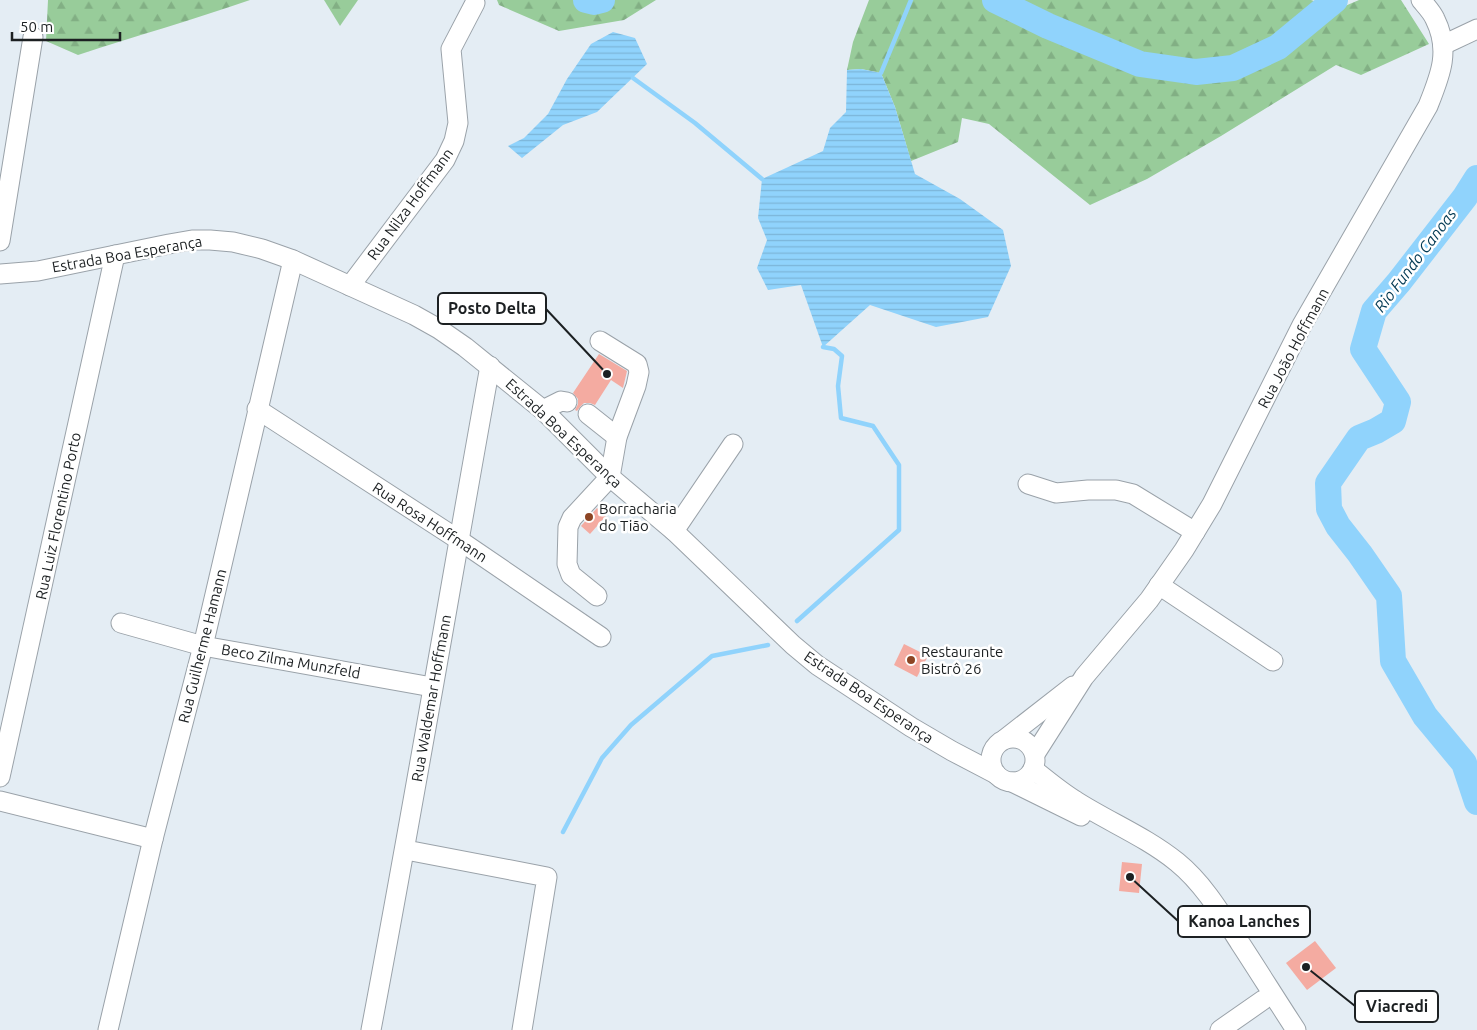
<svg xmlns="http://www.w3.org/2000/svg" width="1477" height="1030" viewBox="0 0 1477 1030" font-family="Ubuntu,sans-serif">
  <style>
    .forest { fill: url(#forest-firs) }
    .water { fill: url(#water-rules) }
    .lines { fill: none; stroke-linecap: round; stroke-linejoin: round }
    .stream { stroke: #90d3fc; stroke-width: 4.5 }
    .river { stroke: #90d3fc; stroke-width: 26 }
    .building { fill: #f4aba1 }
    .minor-casing { stroke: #9aa2a9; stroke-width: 21 }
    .minor { stroke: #fff; stroke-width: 19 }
    .poi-dot { fill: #8d4524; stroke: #fff; stroke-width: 2 }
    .labels { text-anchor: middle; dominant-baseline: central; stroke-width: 5; stroke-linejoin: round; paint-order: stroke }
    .street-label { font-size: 15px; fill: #1c2022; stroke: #fff }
    .poi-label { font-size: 15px; fill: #1c2022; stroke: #fff; text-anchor: start }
    .water-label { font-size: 16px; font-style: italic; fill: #003953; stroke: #fff }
    .leader { fill: none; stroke: #1c2022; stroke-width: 2 }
    .callout-dot { fill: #1c2022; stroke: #fff; stroke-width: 2 }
    .callout { fill: #fff; stroke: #1c2022; stroke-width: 2 }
    .callout-label { font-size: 16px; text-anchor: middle; font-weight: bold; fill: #1c2022 }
  </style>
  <defs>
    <pattern id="forest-firs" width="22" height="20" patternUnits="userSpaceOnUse" patternTransform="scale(1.25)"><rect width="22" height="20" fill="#98cc9a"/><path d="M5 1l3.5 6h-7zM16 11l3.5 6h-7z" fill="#82af84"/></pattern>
    <pattern id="water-rules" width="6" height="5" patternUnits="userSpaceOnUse" patternTransform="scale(1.25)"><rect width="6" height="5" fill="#90d3fc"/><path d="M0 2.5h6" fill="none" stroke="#7cb5d8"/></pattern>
  </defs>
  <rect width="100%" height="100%" fill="#e4edf4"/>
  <g class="forest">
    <path d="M 48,0 L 250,0 C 193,20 135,36 78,55 L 46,41 Z"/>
    <path d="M 324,0 L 358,0 L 340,26 Z"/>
    <path d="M 497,0 L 586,0 L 594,2 L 594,0 L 656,0 L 624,20 L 559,31 L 499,5 Z"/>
    <path d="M 869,0 L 1311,0 L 1338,9 L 1359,0 L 1401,0 L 1429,44 L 1361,75 L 1336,65 L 1221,136 L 1147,179 L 1090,205 L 989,124 L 962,118 L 958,142 L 911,161 L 895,107 L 881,73 L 861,69 L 847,70 L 853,42 Z"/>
  </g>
  <g class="water">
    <path d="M 613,32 L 635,38 L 647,64 L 597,112 L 563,125 L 522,158 L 508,146 L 524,138 L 548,114 L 567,79 L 591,44 Z"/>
    <path d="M 861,69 L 881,73 L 895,107 L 915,174 L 960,199 L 1003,230 L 1011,266 L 988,317 L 936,327 L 870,305 L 823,347 L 801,285 L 768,290 L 757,268 L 767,240 L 758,218 L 762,179 L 823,151 L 830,128 L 846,112 L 847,70 Z"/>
  </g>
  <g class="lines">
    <g class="stream">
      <path d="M 881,73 L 911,0"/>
      <path d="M 633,78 L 695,123 L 762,179"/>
      <path d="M 797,621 L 899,530 L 899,465 L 873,426 L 841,418 L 838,386 L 842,356 L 834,349 L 823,347"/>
      <path d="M 563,832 L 602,758 L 631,725 L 712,656 L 768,645"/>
    </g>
    <g class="river">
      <path d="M 586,0 L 594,2 L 602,0"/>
      <path d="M 995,0 L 1048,26 L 1140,64 L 1196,72 L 1233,68 L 1278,47 L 1335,0"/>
      <path d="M 1477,178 L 1465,197 L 1399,282 L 1374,311 L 1363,349 L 1398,402 L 1393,421 L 1376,431 L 1359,438 L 1328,483 L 1329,509 L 1338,526 L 1360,554 L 1389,596 L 1393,661 L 1425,716 L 1464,763 L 1477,802"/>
    </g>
  </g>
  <g class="building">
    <path d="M 599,354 L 627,371 L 623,388 L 611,380 L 595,405 L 590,403 L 584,403 L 580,407 L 577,411 L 575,410 L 578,404 L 578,399 L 573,393 Z"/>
    <path d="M 597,508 L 606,516 L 590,534 L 581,526 Z"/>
    <path d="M 904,644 L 928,656 L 917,677 L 894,665 Z"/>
    <path d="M 1122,862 L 1142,864 L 1139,893 L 1119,891 Z"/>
    <path d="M 1315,941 L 1336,968 L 1307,990 L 1286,963 Z"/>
  </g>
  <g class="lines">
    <g class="minor-casing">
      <g id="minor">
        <path d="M 1443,45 L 1477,29"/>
        <path d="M 0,241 L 33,37"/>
        <path d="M 0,274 L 38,271 L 169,244 L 192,240 L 210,240 L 233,242 L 262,249 L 293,260 L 414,315 L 439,329 L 465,347 L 543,410 L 610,477 L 674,531 L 793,645 L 817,665 L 911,727 L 952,751 L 996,774"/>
        <path d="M 350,286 L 445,160 L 454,141 L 458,123 L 451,49 L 475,3"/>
        <path d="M 257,409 L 459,540 L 601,637"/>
        <path d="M 543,410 L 561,401 L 567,402"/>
        <path d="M 588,414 L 617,437"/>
        <path d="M 1028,484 L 1056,493 L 1088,490 L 1116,490 L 1133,494 L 1195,532"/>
        <path d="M 674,531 L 733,444"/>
        <path d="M 1159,585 L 1273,661"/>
        <path d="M 597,596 L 571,575 L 567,564 L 568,527 L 572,518 L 610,477 L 617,437 L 636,386 L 639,372 L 637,364 L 600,341"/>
        <path d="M 121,623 L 203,646 L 432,687"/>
        <circle cx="1013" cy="760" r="22"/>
        <path d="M 1005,739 L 1073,686"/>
        <path d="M 1035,754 L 1084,677 L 1149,600 L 1184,550 L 1212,504 L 1302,325 L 1428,106 C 1440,76 1451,51 1435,19 C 1432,12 1426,6 1421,0"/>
        <path d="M 1033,769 C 1047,780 1061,792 1076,801 C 1109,822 1146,837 1177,862 C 1204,884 1222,915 1240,943 C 1259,972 1277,1001 1296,1030"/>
        <path d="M 0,777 L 115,255"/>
        <path d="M 1012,782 L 1081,816"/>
        <path d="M 0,801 L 153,839"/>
        <path d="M 406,850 L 547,877 L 522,1030"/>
        <path d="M 108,1030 L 153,839 L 203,646 L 293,260"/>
        <path d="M 371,1030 C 413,809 450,588 490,366"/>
        <path d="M 1220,1030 L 1263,1000"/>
      </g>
    </g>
    <use href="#minor" class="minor"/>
  </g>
  <g class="poi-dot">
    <circle cx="589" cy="517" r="5"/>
    <circle cx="911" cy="660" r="5"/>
  </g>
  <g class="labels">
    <g class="street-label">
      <text transform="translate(410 204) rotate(-54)">Rua Nilza Hoffmann</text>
      <text transform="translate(127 254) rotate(-10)">Estrada Boa Esperança</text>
      <text transform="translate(1293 348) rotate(-62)">Rua João Hoffmann</text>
      <text transform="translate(564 433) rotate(43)">Estrada Boa Esperança</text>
      <text transform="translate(58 516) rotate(-78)">Rua Luiz Florentino Porto</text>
      <text transform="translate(430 522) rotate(33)">Rua Rosa Hoffmann</text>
      <text transform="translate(202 646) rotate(-76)">Rua Guilherme Hamann</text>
      <text transform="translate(291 661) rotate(10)">Beco Zilma Munzfeld</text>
      <text transform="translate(869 697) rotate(34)">Estrada Boa Esperança</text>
      <text transform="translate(431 698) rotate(-80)">Rua Waldemar Hoffmann</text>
    </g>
    <g class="poi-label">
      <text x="599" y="508">Borracharia<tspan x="599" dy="17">do Tião</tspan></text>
      <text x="921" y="651">Restaurante<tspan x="921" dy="17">Bistrô 26</tspan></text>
    </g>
    <g class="water-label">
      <text transform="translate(1415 260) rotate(-53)">Rio Fundo Canoas</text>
    </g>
  </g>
  <path class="leader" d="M607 374L546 309M1130 877L1178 921M1306 967L1355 1006"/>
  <g class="callout-dot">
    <circle cx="607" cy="374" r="5"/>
    <circle cx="1130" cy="877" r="5"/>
    <circle cx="1306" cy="967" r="5"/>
  </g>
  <g class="callout">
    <rect x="438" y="293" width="108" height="31" rx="5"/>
    <rect x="1178" y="906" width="132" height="31" rx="5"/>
    <rect x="1355" y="991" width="83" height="31" rx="5"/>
  </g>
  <g class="callout-label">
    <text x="492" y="314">Posto Delta</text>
    <text x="1244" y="927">Kanoa Lanches</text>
    <text x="1397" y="1012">Viacredi</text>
  </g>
  <path d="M12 32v8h108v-8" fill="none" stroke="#1c2022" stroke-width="2.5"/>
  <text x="20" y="32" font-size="15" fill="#1c2022" stroke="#ffffff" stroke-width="4" paint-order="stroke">50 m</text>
</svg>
